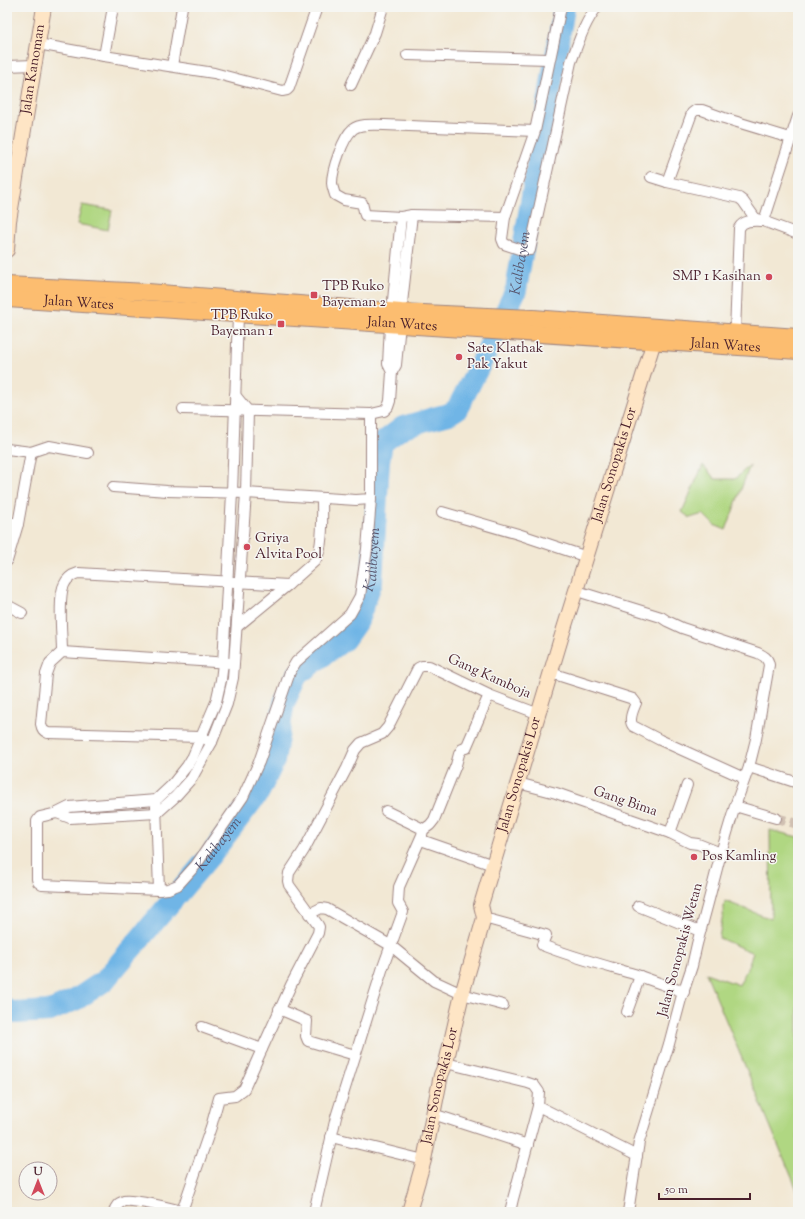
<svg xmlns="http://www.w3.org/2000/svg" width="805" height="1219" viewBox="0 0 805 1219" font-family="'Sorts Mill Goudy',serif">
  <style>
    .green { fill: #b0d782; stroke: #7d7b56 }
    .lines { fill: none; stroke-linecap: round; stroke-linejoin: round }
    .river { stroke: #70b5e6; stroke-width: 22 }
    .street-tunnel { stroke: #d0c0b2; stroke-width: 10; stroke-dasharray: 10 5; stroke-linecap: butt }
    .street-casing { stroke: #9e8480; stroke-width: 12 }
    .secondary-casing { stroke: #9e8480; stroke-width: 16 }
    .primary-casing { stroke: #9e8480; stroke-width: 18 }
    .street { stroke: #fff; stroke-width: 10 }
    .secondary { stroke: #fee5c5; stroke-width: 14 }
    .primary { stroke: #fcbd6f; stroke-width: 16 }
    .poi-dot { fill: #d1495b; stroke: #f6f6f2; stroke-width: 1.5 }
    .labels { text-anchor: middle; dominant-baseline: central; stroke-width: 3; stroke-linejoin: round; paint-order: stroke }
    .street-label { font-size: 14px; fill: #4a1f2b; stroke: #f6f6f2 }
    .poi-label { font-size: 14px; fill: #4a1f2b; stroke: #f6f6f2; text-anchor: start }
    .water-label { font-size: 15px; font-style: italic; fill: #57546c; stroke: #f6f6f2 }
  </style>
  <rect width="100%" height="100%" fill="#f6f6f2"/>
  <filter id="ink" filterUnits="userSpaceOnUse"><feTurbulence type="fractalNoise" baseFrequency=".025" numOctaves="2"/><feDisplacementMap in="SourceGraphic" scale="8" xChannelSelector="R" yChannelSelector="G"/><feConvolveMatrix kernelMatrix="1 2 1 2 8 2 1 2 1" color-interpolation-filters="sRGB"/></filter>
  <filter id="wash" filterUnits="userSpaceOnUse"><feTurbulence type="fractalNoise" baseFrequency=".012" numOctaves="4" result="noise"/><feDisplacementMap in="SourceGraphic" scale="16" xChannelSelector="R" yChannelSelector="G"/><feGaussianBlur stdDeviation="0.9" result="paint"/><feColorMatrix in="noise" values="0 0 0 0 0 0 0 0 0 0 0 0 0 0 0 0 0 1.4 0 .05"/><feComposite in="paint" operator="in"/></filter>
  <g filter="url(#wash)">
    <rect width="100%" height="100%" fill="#f2e8d4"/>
    <g class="green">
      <path d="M 82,205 L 112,210 L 108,230 L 77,224 Z"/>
      <path d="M 703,465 L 715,479 L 735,479 L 750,465 L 726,530 L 714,525 L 703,514 L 690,518 L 682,512 Z"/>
      <path d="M 770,830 L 798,837 L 798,1192 L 706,973 L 739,985 L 746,971 L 753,953 L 719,938 L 725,901 L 771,919 Z"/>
    </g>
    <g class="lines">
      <path class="river" id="s1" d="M 7,1010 L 16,1013 L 50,1011 L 77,999 L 104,981 L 210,856 L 259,792 L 274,761 L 284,703 L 297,675 L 344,640 L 358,620 L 372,581 L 379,461 L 382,443 L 403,427 L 430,419 L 449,414 L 457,409 L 487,351 L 516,290 L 564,8"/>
    </g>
  </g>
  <g filter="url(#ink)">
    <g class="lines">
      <path class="street-tunnel" d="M 776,818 L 798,824"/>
      <g class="street-casing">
        <g id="street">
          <path d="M 38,44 L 104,56 L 214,73 L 282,91 L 287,90 L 289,88 L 317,7"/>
          <path d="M 407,55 L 549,59"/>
          <path d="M 104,56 L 113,7"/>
          <path d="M 7,66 L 34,65"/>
          <path d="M 172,66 L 182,7"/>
          <path d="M 351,85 L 375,33 L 383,7"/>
          <path d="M 535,131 L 384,125 C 375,125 361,123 353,129 C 343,137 332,170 332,183 C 332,187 334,191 335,195 L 344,200 L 362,203 L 365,215 L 401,217 L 412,215 L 505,217 L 535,131 L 561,7"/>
          <path d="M 651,177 L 667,182 L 739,198 L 743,201 L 755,218 L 798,234"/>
          <path d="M 667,182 L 692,113 L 696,110 L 702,110 L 724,118 L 790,138"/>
          <path d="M 505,217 L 502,239 L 504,244 L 522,250 L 530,250 L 571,62 C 578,44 584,23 597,7"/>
          <path d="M 392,311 L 401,217"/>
          <path d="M 401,312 L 412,215"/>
          <path d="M 238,315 L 232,493 L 223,663 L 221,680 L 216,702 L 193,756 L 187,766 L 171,786 L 156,800 L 69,807 L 57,813 L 40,817 L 37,821 L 37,879 L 38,882 L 42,885 L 159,890 L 168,889 L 178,885 L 196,865 L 243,797 L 259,762 L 290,672 L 296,662 L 350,614 L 360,596 L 367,549 L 371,499"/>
          <path d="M 390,325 L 388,364 L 392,372"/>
          <path d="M 735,333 L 739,228 C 744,219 755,221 764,221 L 798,116"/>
          <path d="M 183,409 L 371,414 L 384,411 L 388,407 L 390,401 L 392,372 L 396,365 L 400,324"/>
          <path d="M 7,449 L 31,452 L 49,446 L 88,453"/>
          <path d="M 113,487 L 167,491 L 246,493 L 356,500 L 371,499 L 371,414"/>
          <path d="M 442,512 L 518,534 L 587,557"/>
          <path d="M 7,522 L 18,524"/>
          <path d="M 7,561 L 18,524 L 31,452"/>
          <path d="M 577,591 L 661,617 L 667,621 L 682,628 L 758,653 C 764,656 768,658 769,665 L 756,739 L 749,767 L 735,806 L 721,853 L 708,903 L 697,944 L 692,966 L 681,999 L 669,1044 L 639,1142 L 628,1212"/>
          <path d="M 7,605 L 22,613"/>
          <path d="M 238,626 L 288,585 L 315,561 C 324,549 322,514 322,498"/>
          <path d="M 62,652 L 230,663"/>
          <path d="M 551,673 L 633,699 L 636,703 C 633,710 628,720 633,726 L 660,740 L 744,778"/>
          <path d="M 212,742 L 201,737 L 48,733 C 43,731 42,729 41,724 L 46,674 L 50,663 L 62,652 C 62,637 58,596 64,585 C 67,578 71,575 78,573 L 288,585"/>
          <path d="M 749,767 L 798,783"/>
          <path d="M 518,783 L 556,793 L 670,833 L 690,843 L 698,844 L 721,853"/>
          <path d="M 156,806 L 159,890"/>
          <path d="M 735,806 L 776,818"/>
          <path d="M 57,813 L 70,818 L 157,813 L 175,797 L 192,778 L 212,742 L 227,704 L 233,678 L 246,493 L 248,411 L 235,395"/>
          <path d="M 423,830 L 430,825 L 434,820 L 456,765 L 459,754 L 462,749 L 466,748 L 489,695"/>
          <path d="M 670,833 L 687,785"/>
          <path d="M 421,840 L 493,865"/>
          <path d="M 638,906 L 700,931"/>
          <path d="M 309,914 L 321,908 L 327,909 L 390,945 L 434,981 L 462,994 L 503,1005"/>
          <path d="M 484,918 L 546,935 L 542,945 C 572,957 603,965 634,974 C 651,980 667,986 684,992"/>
          <path d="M 279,1009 L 307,1021 L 306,1036 L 308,1041 L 355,1055"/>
          <path d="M 627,1012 L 640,976"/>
          <path d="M 202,1027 L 262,1049"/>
          <path d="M 446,1063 L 528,1083 L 534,1085 L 539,1092 L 538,1106 L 513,1199 L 510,1212"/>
          <path d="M 538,1106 L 637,1156"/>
          <path d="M 433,1114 L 528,1145"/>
          <path d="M 331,1137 L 424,1160"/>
          <path d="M 114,1212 C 115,1207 118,1203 124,1201 C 134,1199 170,1208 182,1211 L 211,1127 L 219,1098 L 235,1096 L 244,1089 L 291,985 L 318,933 L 319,927 L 318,925 L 289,885 L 288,881 L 289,873 L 304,850 L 347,768 L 355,750 L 361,743 L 382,734 L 388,727 L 418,668 L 422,666 L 429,666 L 489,695 L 539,714"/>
          <path d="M 314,1212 L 336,1117 L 383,967 L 403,912 L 398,903 L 399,887 L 422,835 L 423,830 L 421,828 L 386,811"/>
        </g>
      </g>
      <g class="secondary-casing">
        <g id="secondary">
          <path id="s2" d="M 7,250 L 9,221 L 44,7"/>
          <path id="s3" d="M 409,1212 L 424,1160 L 441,1075 L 446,1063 L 462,994 L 484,918 L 481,905 L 562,635 L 654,341"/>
        </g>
      </g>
      <g class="primary-casing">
        <g id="primary">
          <path d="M 7,285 L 148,292 L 401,312 L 533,318 L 798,337"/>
          <path id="s4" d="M 7,299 L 798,351"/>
        </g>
      </g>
      <use href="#street" class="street"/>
      <use href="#secondary" class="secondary"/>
      <use href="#primary" class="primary"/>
    </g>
  </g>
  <g class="poi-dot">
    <circle cx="769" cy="277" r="4"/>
    <rect x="310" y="291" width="8" height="8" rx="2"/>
    <rect x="277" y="320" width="8" height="8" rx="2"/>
    <circle cx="459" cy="357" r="4"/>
    <circle cx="247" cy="547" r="4"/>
    <circle cx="694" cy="857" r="4"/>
  </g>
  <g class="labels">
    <g class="street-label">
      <text stroke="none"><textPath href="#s2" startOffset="183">Jalan Kanoman</textPath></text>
      <text stroke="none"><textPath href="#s4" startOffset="72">Jalan Wates</textPath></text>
      <text stroke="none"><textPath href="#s4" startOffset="396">Jalan Wates</textPath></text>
      <text stroke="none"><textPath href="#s4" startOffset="720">Jalan Wates</textPath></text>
      <text stroke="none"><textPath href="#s3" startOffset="777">Jalan Sonopakis Lor</textPath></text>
      <text transform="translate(489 677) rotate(24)">Gang Kamboja</text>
      <text stroke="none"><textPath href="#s3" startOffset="453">Jalan Sonopakis Lor</textPath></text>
      <text transform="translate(625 802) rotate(19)">Gang Bima</text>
      <text transform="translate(681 950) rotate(-75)">Jalan Sonopakis Wetan</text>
      <text stroke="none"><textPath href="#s3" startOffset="130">Jalan Sonopakis Lor</textPath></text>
    </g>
    <g class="poi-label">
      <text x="761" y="277" text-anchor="end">SMP 1 Kasihan</text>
      <text x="322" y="287">TPB Ruko<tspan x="322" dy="16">Bayeman 2</tspan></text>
      <text x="273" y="316" text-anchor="end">TPB Ruko<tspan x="273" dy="16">Bayeman 1</tspan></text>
      <text x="467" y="349">Sate Klathak<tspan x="467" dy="16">Pak Yakut</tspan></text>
      <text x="255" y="539">Griya<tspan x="255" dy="16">Alvita Pool</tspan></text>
      <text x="702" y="857">Pos Kamling</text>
    </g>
    <g class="water-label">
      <text stroke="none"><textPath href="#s1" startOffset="981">Kalibayem</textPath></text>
      <text stroke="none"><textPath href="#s1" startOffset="620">Kalibayem</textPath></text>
      <text stroke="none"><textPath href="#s1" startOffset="284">Kalibayem</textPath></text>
    </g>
  </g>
  <rect width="805" height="1219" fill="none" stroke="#f6f6f2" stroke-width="24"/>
  <g transform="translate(38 1181)"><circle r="19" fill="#f6f6f2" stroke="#b1a0a2"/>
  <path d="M0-3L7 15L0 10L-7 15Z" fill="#d1495b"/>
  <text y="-6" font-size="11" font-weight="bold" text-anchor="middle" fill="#4a1f2b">U</text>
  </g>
  <path d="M659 1193v6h91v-6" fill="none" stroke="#4a1f2b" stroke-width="2"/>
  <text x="665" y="1193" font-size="12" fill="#4a1f2b" stroke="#f6f6f2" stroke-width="3" paint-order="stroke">50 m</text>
</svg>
